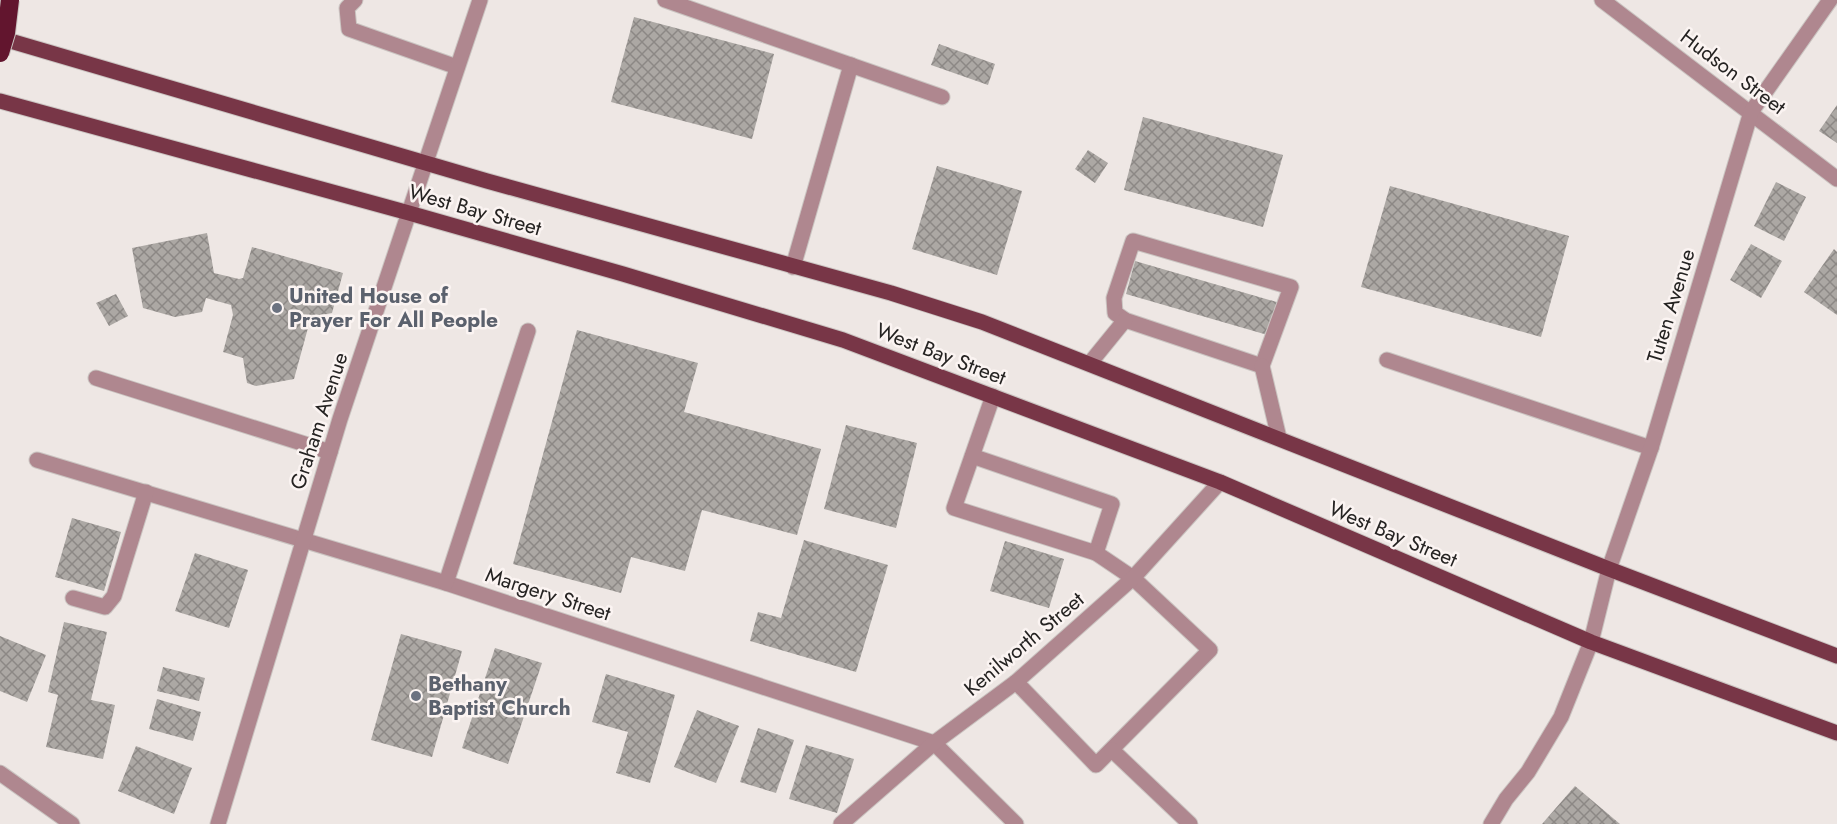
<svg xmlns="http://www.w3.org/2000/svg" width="1837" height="824" viewBox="0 0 1837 824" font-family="Jost,sans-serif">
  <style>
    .building { fill: url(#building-cross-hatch) }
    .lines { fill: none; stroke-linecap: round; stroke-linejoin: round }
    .minor-casing { stroke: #cac4c1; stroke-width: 17 }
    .major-casing { stroke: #cac4c1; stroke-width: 17 }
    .minor { stroke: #af878f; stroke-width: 15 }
    .major { stroke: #783647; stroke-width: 15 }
    .highway-bridge-casing { stroke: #cac4c1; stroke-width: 20; stroke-linecap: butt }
    .highway-bridge { stroke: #62152e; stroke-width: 18 }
    .worship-dot { fill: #6b7280; stroke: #fbf4f2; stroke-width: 2 }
    .labels { text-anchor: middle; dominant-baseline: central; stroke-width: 5; stroke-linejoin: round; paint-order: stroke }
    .street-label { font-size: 21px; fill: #252322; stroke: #fbf4f2 }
    .worship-label { font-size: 21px; font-weight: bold; fill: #5b616d; stroke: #fbf4f2; text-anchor: start }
  </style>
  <defs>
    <pattern id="building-cross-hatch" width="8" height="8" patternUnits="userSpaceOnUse" patternTransform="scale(1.5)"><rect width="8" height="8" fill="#aca8a4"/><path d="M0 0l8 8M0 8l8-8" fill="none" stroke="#8c8885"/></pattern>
  </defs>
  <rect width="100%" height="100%" fill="#eee7e4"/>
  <g class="building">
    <path d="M 634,17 L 774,54 L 752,139 L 611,102 Z"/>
    <path d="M 939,44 L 995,64 L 988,85 L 931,65 Z"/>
    <path d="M 1837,105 L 1837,143 L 1819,131 Z"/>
    <path d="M 1143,117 L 1283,155 L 1263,227 L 1124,190 Z"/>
    <path d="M 1088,150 L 1108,163 L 1095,183 L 1075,169 Z"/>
    <path d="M 937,166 L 1022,191 L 997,275 L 912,249 Z"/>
    <path d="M 1776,182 L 1806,197 L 1784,241 L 1754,226 Z"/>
    <path d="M 1390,186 L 1569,236 L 1541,337 L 1361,287 Z"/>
    <path d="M 207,233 L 214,273 L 239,279 L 243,278 L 252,247 L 343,273 L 332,313 L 311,317 L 294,379 L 256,386 L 247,383 L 243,358 L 223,352 L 233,315 L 231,305 L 206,298 L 202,312 L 175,317 L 143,308 L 132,248 Z"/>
    <path d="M 1751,244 L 1782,261 L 1761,298 L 1730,280 Z"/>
    <path d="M 1834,249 L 1837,252 L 1837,315 L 1804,292 Z"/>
    <path d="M 1135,261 L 1280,303 L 1271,336 L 1126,294 Z"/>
    <path d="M 116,294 L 128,316 L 109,326 L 96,303 Z"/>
    <path d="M 577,330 L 698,363 L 684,412 L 821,449 L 797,535 L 702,510 L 685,571 L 631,557 L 621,593 L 513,564 Z"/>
    <path d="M 846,425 L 917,443 L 896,528 L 824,509 Z"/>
    <path d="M 72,518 L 121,532 L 104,591 L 55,577 Z"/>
    <path d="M 804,540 L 888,565 L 856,672 L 750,641 L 758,612 L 781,618 Z"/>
    <path d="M 1005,541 L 1064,559 L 1049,608 L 990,591 Z"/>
    <path d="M 195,553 L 248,570 L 229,628 L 175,611 Z"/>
    <path d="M 64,622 L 107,632 L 91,700 L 115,705 L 103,759 L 46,747 L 58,695 L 48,692 Z"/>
    <path d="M 401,634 L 462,651 L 432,757 L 371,740 Z"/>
    <path d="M 0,636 L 46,655 L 27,702 L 0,691 Z"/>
    <path d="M 495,648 L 542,663 L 508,764 L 462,748 Z"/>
    <path d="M 163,667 L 205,678 L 199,701 L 157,691 Z"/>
    <path d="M 606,674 L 675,695 L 650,783 L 616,773 L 628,732 L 592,722 Z"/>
    <path d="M 157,699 L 201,712 L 193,741 L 149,729 Z"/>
    <path d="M 697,710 L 739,726 L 716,783 L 674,767 Z"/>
    <path d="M 758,728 L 794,740 L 776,793 L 740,782 Z"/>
    <path d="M 806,745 L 854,759 L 837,813 L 789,799 Z"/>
    <path d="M 136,746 L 192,768 L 174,814 L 118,791 Z"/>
    <path d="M 1575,786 L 1620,824 L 1542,824 Z"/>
  </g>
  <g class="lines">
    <g class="minor-casing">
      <g id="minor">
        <path d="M 355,0 L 347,8 L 349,29 L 457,67"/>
        <path d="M 665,0 L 942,97"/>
        <path d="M 1602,0 L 1837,179"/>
        <path d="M 1133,241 L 1291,287 L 1262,366 L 1125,320 L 1115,313 L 1114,298 Z"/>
        <path d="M 793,267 L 851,65"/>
        <path d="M 1387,360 L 1651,448"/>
        <path d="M 1090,363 L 1125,320"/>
        <path d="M 1262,366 L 1279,438"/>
        <path d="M 96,378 L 330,452"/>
        <path d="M 972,456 L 1112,504 L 1096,553 L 954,508 L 993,396"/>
        <path d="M 37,460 L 446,583 L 934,743 L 1016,824"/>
        <path d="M 446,583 L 528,331"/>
        <path d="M 73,598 L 105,607 L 114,596 L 146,492"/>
        <path d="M 1016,682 L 1096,765 L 1210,650 L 1133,578 L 1096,553"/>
        <path d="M 1112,750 L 1190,824"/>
        <path d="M 0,773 L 72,824"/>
        <path d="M 218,824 L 340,419 L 480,0"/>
        <path d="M 841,824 L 934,743 L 1016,682 L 1133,578 L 1220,482"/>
        <path d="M 1491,824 L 1506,799 L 1528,772 L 1561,717 L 1591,642 L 1609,569 L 1651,448 L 1751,112 L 1830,0"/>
      </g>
    </g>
    <g class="major-casing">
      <g id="major">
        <path d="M 0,38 L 487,181 L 891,293 L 982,322 L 1609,569 L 1837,656"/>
        <path d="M 0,101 L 409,213 L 623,274 L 843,340 L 1220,482 L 1591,642 L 1837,733"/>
      </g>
    </g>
    <use href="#minor" class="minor"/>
    <use href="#major" class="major"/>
    <g class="highway-bridge-casing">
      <path id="highway-bridge" d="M 0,53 L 6,33 L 10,0"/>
    </g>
    <use href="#highway-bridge" class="highway-bridge"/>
  </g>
  <g class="worship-dot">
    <circle cx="277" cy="308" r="6"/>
    <circle cx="416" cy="696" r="6"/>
  </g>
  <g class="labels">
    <g class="street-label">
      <text transform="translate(1733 72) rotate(37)">Hudson Street</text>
      <text transform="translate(475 210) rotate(16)">West Bay Street</text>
      <text transform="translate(1671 306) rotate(-73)">Tuten Avenue</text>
      <text transform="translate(941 354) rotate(21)">West Bay Street</text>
      <text transform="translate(319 421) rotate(-72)">Graham Avenue</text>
      <text transform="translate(1393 534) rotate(23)">West Bay Street</text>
      <text transform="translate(548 594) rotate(18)">Margery Street</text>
      <text transform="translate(1024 644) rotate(-40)">Kenilworth Street</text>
    </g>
    <g class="worship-label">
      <text x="289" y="296">United House of<tspan x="289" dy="24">Prayer For All People</tspan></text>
      <text x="428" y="684">Bethany<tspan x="428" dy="24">Baptist Church</tspan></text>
    </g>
  </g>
</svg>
